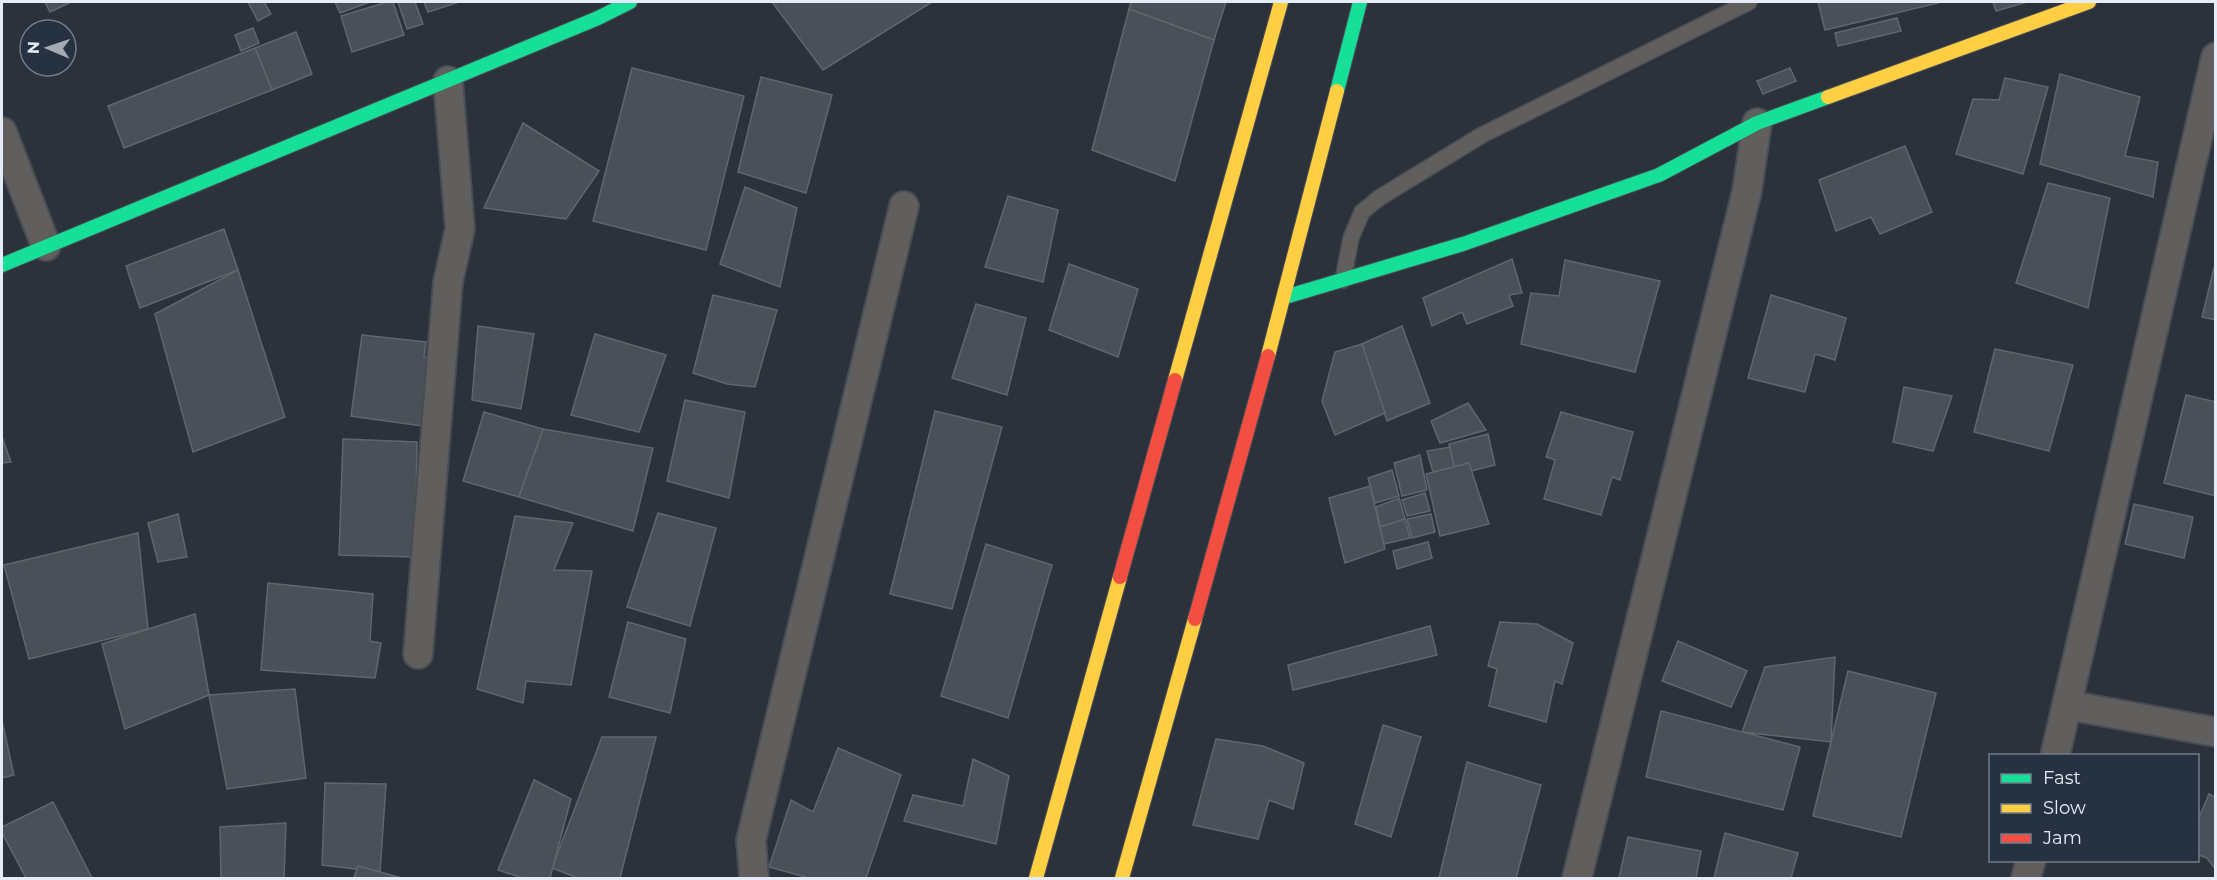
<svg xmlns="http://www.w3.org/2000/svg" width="2217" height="880" viewBox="0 0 2217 880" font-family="Montserrat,sans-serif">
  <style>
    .building { fill: #4a5058; stroke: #61666e; stroke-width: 1.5 }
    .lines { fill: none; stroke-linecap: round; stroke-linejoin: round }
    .lane-casing { stroke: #484d54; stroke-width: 18 }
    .street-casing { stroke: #484d54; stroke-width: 32 }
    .fast-casing { stroke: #484d54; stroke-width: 16 }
    .slow-casing { stroke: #484d54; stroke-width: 16 }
    .jam-casing { stroke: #484d54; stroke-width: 16 }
    .lane { stroke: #615f5e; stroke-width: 15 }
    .street { stroke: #615f5e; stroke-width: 28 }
    .fast { stroke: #16e098; stroke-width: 14 }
    .slow { stroke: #ffcf43; stroke-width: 14 }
    .jam { stroke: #f24e42; stroke-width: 14 }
  </style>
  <rect width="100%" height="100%" fill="#2c323b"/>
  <g class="building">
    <path d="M 45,2 L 71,2 L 50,12 Z"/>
    <path d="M 248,2 L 264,2 L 271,14 L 258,21 Z"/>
    <path d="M 335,2 L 370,2 L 340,13 Z"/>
    <path d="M 387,2 L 393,2 L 404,35 L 352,52 L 341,16 Z"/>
    <path d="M 398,2 L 415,2 L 423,24 L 407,29 Z"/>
    <path d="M 424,2 L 459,2 L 428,12 Z"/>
    <path d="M 772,2 L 932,2 L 823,70 Z"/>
    <path d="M 1131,2 L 1226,2 L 1214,40 L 1129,9 Z"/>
    <path d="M 1818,2 L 1938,2 L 1938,3 L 1825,30 Z"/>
    <path d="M 1993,2 L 2027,2 L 1996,11 Z"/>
    <path d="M 1129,9 L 1214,40 L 1175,181 L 1092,150 Z"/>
    <path d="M 1897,18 L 1901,31 L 1838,46 L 1835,33 Z"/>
    <path d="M 253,28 L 259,43 L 241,51 L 235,35 Z"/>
    <path d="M 296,32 L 312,74 L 272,90 L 255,48 Z"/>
    <path d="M 255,48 L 272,90 L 124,148 L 108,106 Z"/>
    <path d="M 632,68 L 744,96 L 706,250 L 593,221 Z"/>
    <path d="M 1790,68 L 1796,81 L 1763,94 L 1757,81 Z"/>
    <path d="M 2060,74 L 2140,97 L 2125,156 L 2158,162 L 2153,197 L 2040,164 Z"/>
    <path d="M 761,77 L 832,95 L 806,193 L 738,172 Z"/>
    <path d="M 2005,78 L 2048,87 L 2023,174 L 1956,154 L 1973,99 L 1999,100 Z"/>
    <path d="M 523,123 L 599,171 L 566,219 L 484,208 Z"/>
    <path d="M 1905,146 L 1932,212 L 1880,234 L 1871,217 L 1836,231 L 1819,180 Z"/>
    <path d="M 2048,183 L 2110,198 L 2088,308 L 2016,283 Z"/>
    <path d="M 745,187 L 797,208 L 780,287 L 720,264 Z"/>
    <path d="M 1008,196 L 1058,210 L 1043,282 L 985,267 Z"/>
    <path d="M 224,229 L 238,270 L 140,308 L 126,266 Z"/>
    <path d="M 1512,259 L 1522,293 L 1509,295 L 1513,306 L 1467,324 L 1462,312 L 1432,326 L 1423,298 Z"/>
    <path d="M 1565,260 L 1660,281 L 1635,372 L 1521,344 L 1531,293 L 1559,296 Z"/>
    <path d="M 2216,260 L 2216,320 L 2202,317 Z"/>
    <path d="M 1069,264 L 1138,289 L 1118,357 L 1049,330 Z"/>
    <path d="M 238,270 L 285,417 L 193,452 L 155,314 Z"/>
    <path d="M 713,295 L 777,310 L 755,387 L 727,384 L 693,373 Z"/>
    <path d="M 1771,295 L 1846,318 L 1835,360 L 1815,354 L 1805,392 L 1748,378 Z"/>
    <path d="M 976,304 L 1026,318 L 1007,395 L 952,378 Z"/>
    <path d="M 478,326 L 534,334 L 521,409 L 472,400 Z"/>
    <path d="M 1402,326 L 1430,403 L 1387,421 L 1362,344 Z"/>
    <path d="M 595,334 L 666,355 L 639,432 L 571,415 Z"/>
    <path d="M 362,335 L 426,342 L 424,357 L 437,361 L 422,426 L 351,416 Z"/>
    <path d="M 1362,344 L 1385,413 L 1335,435 L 1322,401 L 1335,352 Z"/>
    <path d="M 1995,349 L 2073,365 L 2049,451 L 1974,432 Z"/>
    <path d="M 1904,387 L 1952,396 L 1933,451 L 1893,442 Z"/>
    <path d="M 2186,395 L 2216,402 L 2216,496 L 2164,483 Z"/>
    <path d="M 685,400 L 745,412 L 729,498 L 667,481 Z"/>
    <path d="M 1468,403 L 1486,430 L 1440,443 L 1431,421 Z"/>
    <path d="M 935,411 L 1002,427 L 952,609 L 890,594 Z"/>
    <path d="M 484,412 L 543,429 L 519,497 L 463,481 Z"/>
    <path d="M 1561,412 L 1633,432 L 1620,480 L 1612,477 L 1601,515 L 1544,499 L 1555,460 L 1546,457 Z"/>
    <path d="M 543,429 L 653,448 L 633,531 L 519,497 Z"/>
    <path d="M 1488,434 L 1495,465 L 1471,471 L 1469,463 L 1454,467 L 1449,444 Z"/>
    <path d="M 2,437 L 11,462 L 2,463 Z"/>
    <path d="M 343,439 L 417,442 L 415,557 L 339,555 Z"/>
    <path d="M 1450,447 L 1454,467 L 1433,472 L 1427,451 Z"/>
    <path d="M 1420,455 L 1427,490 L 1402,496 L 1394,463 Z"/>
    <path d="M 1469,463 L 1489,524 L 1440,536 L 1426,474 Z"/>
    <path d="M 1392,470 L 1399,496 L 1375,503 L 1368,478 Z"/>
    <path d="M 1370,486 L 1385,549 L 1345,563 L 1329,498 Z"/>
    <path d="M 1425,493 L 1430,511 L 1407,516 L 1402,500 Z"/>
    <path d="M 1399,498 L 1405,519 L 1380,527 L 1376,507 Z"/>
    <path d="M 2134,504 L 2193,517 L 2184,558 L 2125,544 Z"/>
    <path d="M 658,513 L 716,528 L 690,626 L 627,607 Z"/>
    <path d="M 178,514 L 187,557 L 158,562 L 148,523 Z"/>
    <path d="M 1431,514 L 1435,532 L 1412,538 L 1407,519 Z"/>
    <path d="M 515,516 L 573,523 L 554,570 L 592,571 L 571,685 L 526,681 L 523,703 L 477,689 Z"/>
    <path d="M 1405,519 L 1410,538 L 1384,544 L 1380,527 Z"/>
    <path d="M 138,533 L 148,629 L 29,659 L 4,565 Z"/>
    <path d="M 1428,542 L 1432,558 L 1397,569 L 1393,551 Z"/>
    <path d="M 986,544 L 1052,565 L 1008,718 L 941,696 Z"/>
    <path d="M 268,583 L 373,594 L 370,641 L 381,643 L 375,678 L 261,670 Z"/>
    <path d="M 195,614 L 209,695 L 125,729 L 102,644 Z"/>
    <path d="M 628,622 L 686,639 L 670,713 L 609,697 Z"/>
    <path d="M 1500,622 L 1537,624 L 1573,643 L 1562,684 L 1555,681 L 1546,722 L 1489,706 L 1497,669 L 1488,666 Z"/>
    <path d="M 1430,626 L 1437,655 L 1293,690 L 1288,665 Z"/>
    <path d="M 1678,641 L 1747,671 L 1731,707 L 1662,681 Z"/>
    <path d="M 1835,657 L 1831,742 L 1742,732 L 1765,667 Z"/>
    <path d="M 1848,671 L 1936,693 L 1901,837 L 1813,816 Z"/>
    <path d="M 295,689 L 306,778 L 227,789 L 209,695 Z"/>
    <path d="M 1661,711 L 1800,747 L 1783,810 L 1646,777 Z"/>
    <path d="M 2,721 L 14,775 L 2,778 Z"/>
    <path d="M 1383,725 L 1421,737 L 1391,837 L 1355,824 Z"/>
    <path d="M 602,737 L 656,737 L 620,878 L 578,878 L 552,868 Z"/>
    <path d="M 1216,739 L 1263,746 L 1304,763 L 1293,809 L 1269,800 L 1258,839 L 1193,825 Z"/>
    <path d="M 838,748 L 901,775 L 866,878 L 809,878 L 769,867 L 791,800 L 813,812 Z"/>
    <path d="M 973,759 L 1009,776 L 996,844 L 904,821 L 913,795 L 963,806 Z"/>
    <path d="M 1467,762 L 1541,785 L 1516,878 L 1439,878 Z"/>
    <path d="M 534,780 L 571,799 L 550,878 L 523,878 L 498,870 Z"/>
    <path d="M 325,783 L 386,784 L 380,872 L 322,865 Z"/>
    <path d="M 2209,794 L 2216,798 L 2216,870 L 2207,858 L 2198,855 L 2198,820 Z"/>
    <path d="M 53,802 L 92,878 L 26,878 L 2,833 L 2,827 Z"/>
    <path d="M 286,823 L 284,878 L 221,878 L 220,827 Z"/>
    <path d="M 1725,833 L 1798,853 L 1791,878 L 1714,878 Z"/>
    <path d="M 1628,837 L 1701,851 L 1696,878 L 1619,878 Z"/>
    <path d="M 358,866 L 402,878 L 354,878 Z"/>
  </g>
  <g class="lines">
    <g class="lane-casing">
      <path id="lane" d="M 1343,280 L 1351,238 L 1362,212 L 1379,198 L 1482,135 L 1749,2"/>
    </g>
    <g class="street-casing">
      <g id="street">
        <path d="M 2,132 L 46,246"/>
        <path d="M 418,654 L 448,282 L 460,229 L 448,81"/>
        <path d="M 2067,705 L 2216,732"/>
        <path d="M 2055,756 L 2216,57"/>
        <path d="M 754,878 L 751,840 L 904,206"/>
        <path d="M 1577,878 L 1747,191 L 1757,123"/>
        <path d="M 2026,878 L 2031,860"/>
      </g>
    </g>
    <g class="fast-casing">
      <g id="fast">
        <path d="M 1337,91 L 1360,2"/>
        <path d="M 2,265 L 598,18 L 630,2"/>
        <path d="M 1285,297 L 1463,244 L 1659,175 L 1757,123 L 1828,97"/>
      </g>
    </g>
    <g class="slow-casing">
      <g id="slow">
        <path d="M 1828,97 L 2089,2"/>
        <path d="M 1268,356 L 1337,91"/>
        <path d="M 1175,380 L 1281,2"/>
        <path d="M 1036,878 L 1120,577"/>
        <path d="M 1122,878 L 1195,619"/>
      </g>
    </g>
    <g class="jam-casing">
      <g id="jam">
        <path d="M 1120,577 L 1175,380"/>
        <path d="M 1195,619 L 1268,356"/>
      </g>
    </g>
    <use href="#lane" class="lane"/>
    <use href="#street" class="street"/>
    <use href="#fast" class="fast"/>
    <use href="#slow" class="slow"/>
    <use href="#jam" class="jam"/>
  </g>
  <rect width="2217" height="880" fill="none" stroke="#e5ecf7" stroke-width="6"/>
  <rect x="1989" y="754" width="210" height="108" fill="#263141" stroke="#727c8a" stroke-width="1.5"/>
  <rect x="2001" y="774" width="30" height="9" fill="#16e098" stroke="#727c8a" stroke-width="1.5"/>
  <text x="2043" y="784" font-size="18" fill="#e5ecf7">Fast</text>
  <rect x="2001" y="804" width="30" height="9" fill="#ffcf43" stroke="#727c8a" stroke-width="1.5"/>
  <text x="2043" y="814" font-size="18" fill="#e5ecf7">Slow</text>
  <rect x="2001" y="834" width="30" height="9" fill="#f24e42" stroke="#727c8a" stroke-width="1.5"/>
  <text x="2043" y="844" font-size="18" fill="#e5ecf7">Jam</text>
  <g transform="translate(48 48) rotate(272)"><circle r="28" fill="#263141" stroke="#727c8a" stroke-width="1.5"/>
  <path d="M0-4.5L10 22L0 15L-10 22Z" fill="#a4abb5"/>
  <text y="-9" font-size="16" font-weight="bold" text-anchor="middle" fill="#e5ecf7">N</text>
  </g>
</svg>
